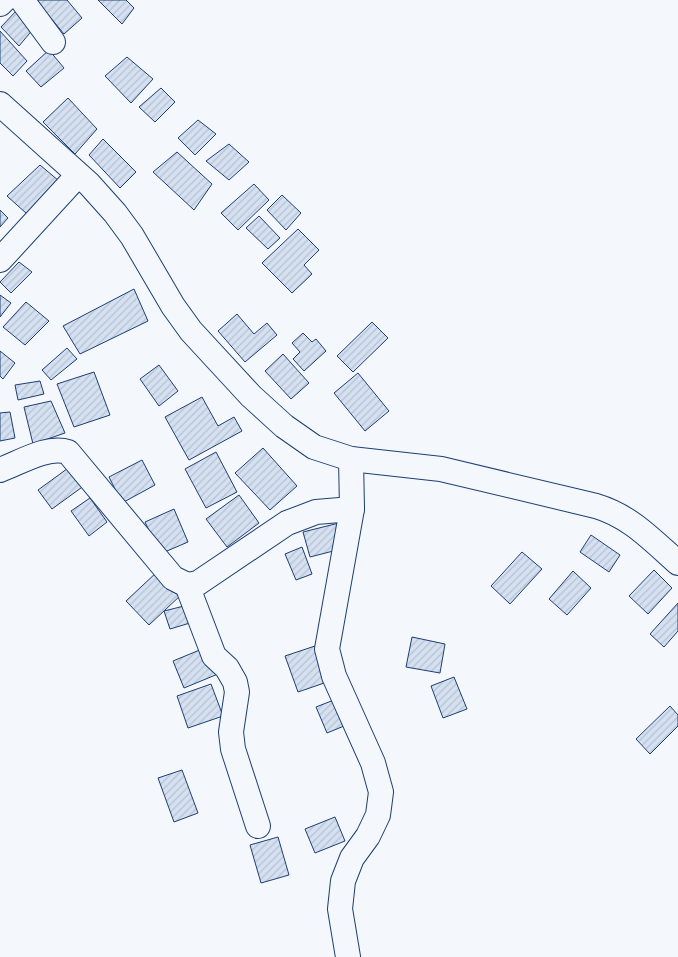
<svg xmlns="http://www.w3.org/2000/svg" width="678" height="957" viewBox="0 0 678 957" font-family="'Golos Text',sans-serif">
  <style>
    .building { fill: url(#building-hatch); stroke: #1d3f73 }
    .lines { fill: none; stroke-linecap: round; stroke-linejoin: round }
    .minor-casing { stroke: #1d3f73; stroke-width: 26 }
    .minor { stroke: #f4f7fb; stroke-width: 24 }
  </style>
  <defs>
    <pattern id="building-hatch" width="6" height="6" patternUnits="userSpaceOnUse" patternTransform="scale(1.25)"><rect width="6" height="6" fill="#d5e0f0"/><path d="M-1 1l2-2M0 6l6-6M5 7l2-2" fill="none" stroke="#b6c1d1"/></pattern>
  </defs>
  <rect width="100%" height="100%" fill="#f4f7fb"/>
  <g class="building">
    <path d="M 36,0 L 67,0 L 82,18 L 64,34 Z"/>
    <path d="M 98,0 L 126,0 L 134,8 L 122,24 Z"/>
    <path d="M 17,10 L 34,28 L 19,46 L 1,27 Z"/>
    <path d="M 0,31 L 27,61 L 13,76 L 0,63 Z"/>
    <path d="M 49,50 L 64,68 L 41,87 L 26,71 Z"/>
    <path d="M 127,57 L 153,79 L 131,103 L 105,76 Z"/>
    <path d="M 161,88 L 175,102 L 155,122 L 139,107 Z"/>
    <path d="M 68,98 L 97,129 L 75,154 L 43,122 Z"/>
    <path d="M 198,120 L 216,134 L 195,155 L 178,138 Z"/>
    <path d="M 103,139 L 136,172 L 120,188 L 89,155 Z"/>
    <path d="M 229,144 L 249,162 L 229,180 L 206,161 Z"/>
    <path d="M 177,152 L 212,184 L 194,210 L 153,172 Z"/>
    <path d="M 40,165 L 59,181 L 27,214 L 7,196 Z"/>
    <path d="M 254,184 L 269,200 L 238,230 L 221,213 Z"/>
    <path d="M 282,195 L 301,213 L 286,230 L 267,210 Z"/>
    <path d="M 0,210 L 8,218 L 0,227 Z"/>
    <path d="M 259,216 L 280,238 L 268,249 L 246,228 Z"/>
    <path d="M 298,229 L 319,250 L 304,265 L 312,274 L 292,293 L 262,263 Z"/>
    <path d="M 19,262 L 32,272 L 11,293 L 0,282 Z"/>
    <path d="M 134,289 L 148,321 L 80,354 L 63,326 Z"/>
    <path d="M 0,295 L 11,303 L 0,317 Z"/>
    <path d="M 26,302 L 49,321 L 25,345 L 3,327 Z"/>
    <path d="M 237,314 L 254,334 L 267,323 L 277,335 L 245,362 L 218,331 Z"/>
    <path d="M 372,322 L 388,338 L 353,372 L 337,356 Z"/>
    <path d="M 303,333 L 312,342 L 316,339 L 326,351 L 304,371 L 293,359 L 300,352 L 292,343 Z"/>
    <path d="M 67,348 L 77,359 L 51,380 L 42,370 Z"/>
    <path d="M 0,351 L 15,363 L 3,379 L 0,376 Z"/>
    <path d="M 283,354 L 309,383 L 291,399 L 265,371 Z"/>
    <path d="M 159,365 L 178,391 L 159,406 L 140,379 Z"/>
    <path d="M 94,372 L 110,415 L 74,427 L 57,384 Z"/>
    <path d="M 358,373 L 389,411 L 365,431 L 334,393 Z"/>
    <path d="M 40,381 L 44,394 L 18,400 L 15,385 Z"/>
    <path d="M 202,397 L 218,426 L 234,417 L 242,431 L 189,460 L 165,417 Z"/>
    <path d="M 51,401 L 65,433 L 33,444 L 24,407 Z"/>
    <path d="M 10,412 L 15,438 L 0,441 L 0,413 Z"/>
    <path d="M 263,448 L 297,486 L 270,510 L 235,473 Z"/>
    <path d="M 216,452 L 237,492 L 206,508 L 185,469 Z"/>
    <path d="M 142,460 L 155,485 L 122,503 L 109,477 Z"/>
    <path d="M 71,466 L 85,485 L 52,509 L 38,490 Z"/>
    <path d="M 239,495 L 259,523 L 227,547 L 206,519 Z"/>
    <path d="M 90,498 L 107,522 L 89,536 L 71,511 Z"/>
    <path d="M 174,509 L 188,542 L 160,554 L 145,522 Z"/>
    <path d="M 339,523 L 345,548 L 310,557 L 303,532 Z"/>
    <path d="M 591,535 L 620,555 L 609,572 L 580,552 Z"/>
    <path d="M 302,547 L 312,574 L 296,580 L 285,554 Z"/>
    <path d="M 522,552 L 542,569 L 510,604 L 491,586 Z"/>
    <path d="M 654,570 L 672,588 L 648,614 L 629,596 Z"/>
    <path d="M 158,571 L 181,595 L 149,625 L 126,601 Z"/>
    <path d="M 573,571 L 591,588 L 567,615 L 549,599 Z"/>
    <path d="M 678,603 L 678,631 L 664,647 L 650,634 Z"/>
    <path d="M 184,606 L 190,623 L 170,629 L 164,611 Z"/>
    <path d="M 412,637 L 445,644 L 440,673 L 406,667 Z"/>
    <path d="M 321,644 L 333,680 L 298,692 L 285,656 Z"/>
    <path d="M 207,647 L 218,674 L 184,688 L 173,661 Z"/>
    <path d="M 454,677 L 467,709 L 443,718 L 431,686 Z"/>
    <path d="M 211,684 L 223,716 L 188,728 L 177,696 Z"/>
    <path d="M 339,698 L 349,724 L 327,733 L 316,707 Z"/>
    <path d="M 670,706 L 678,715 L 678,726 L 650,754 L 636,739 Z"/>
    <path d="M 182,770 L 198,813 L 174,822 L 158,778 Z"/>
    <path d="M 335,817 L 345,841 L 315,853 L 305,829 Z"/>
    <path d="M 278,837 L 289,875 L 261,883 L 250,845 Z"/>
  </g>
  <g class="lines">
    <g class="minor-casing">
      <g id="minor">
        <path d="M 22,0 L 53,42"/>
        <path d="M 0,4 L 4,0"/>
        <path d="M 0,104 L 89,184 L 115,213 L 132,236 L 173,306 L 191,331 L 251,396 L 284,426 L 314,447 L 351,459 L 441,469 L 596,506 C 630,516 652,540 678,563"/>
        <path d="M 0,260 L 78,175"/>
        <path d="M 0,470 C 19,463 48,445 68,452 L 173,578 L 187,585 L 198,583 L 287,523 L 316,512 L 352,509"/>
        <path d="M 187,585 L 214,656 L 227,668 L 235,682 L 237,692 L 231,732 L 233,749 L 258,826"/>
        <path d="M 348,957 L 340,909 L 343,881 L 352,858 L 368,836 L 378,815 L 381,792 L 373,763 L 334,676 L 327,649 L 352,509 L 351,459"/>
      </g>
    </g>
    <use href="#minor" class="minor"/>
  </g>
</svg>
